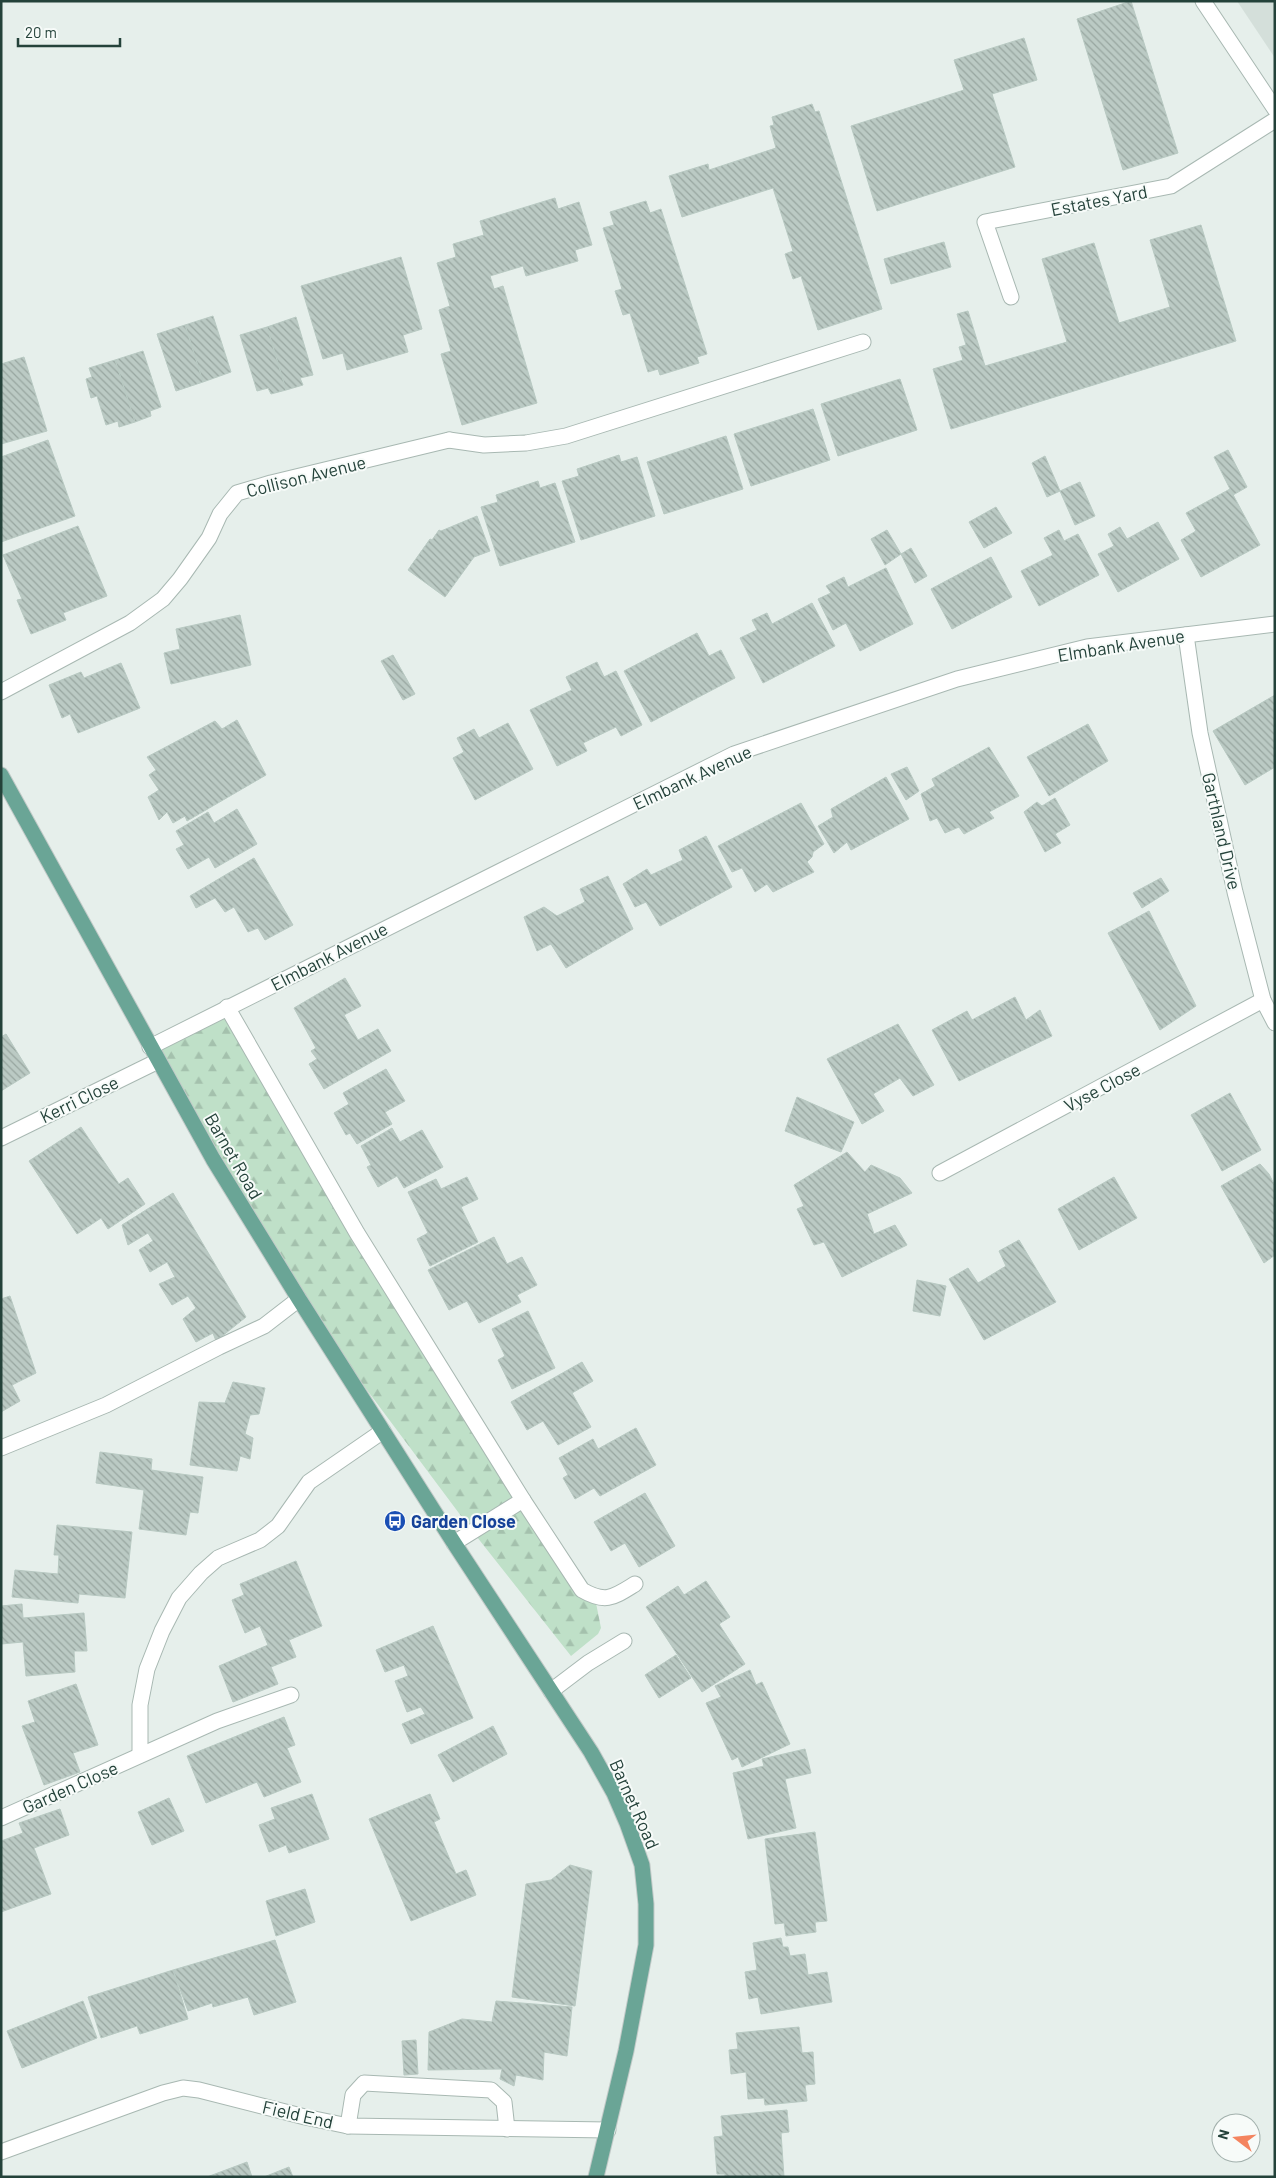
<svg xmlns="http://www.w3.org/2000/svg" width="1276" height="2178" viewBox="0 0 1276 2178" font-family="Barlow,sans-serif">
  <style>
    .built { fill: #d4dfda }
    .forest { fill: url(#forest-firs) }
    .building { fill: url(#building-back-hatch); stroke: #b8c9c2 }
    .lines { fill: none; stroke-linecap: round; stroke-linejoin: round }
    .lane-casing { stroke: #a8b8b2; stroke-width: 17 }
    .street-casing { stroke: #a8b8b2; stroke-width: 17 }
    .primary-casing { stroke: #c2cac8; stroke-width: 17 }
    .lane { stroke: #fff; stroke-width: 15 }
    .street { stroke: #fff; stroke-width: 15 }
    .primary { stroke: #6aa596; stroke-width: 15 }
    .labels { text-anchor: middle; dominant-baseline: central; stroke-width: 4; stroke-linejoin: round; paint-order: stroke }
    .street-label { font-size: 18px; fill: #24423a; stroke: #f7fbf9 }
    .transit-label { font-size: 18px; font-weight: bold; fill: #164399; stroke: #f7fbf9; text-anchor: start }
  </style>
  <defs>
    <pattern id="forest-firs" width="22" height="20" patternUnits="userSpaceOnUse" patternTransform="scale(1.25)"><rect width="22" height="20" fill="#bfe0c8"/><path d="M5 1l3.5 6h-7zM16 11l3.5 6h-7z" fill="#a4c1ad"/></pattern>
    <pattern id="building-back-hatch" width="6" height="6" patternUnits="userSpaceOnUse" patternTransform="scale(1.25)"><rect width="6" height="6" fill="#bbcac4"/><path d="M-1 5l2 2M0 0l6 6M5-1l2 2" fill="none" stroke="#98a6a0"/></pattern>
  </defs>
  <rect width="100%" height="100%" fill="#e6efeb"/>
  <path class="built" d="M 1237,1 L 1275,1 L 1275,58 Z"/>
  <path class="forest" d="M 227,1007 L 357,1233 L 595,1598 L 601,1628 L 598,1634 L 571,1656 L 473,1532 L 299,1299 L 150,1047 Z"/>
  <g class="building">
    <path d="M 1131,1 L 1178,153 L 1123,170 L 1077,19 Z"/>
    <path d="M 1024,38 L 1037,80 L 992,94 L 1015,167 L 877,211 L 851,126 L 964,90 L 954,60 Z"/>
    <path d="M 812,104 L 815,112 L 819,111 L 882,309 L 818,330 L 801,276 L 793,279 L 785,254 L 793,251 L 773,188 L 682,217 L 669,176 L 708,164 L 709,170 L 776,148 L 770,126 L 774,125 L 772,117 Z"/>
    <path d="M 555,198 L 558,209 L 579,202 L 592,245 L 575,250 L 578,261 L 526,276 L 523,266 L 490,276 L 494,289 L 503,286 L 537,403 L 462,425 L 441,354 L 451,351 L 439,310 L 450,306 L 437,263 L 456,257 L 453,244 L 484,235 L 480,221 Z"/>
    <path d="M 646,201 L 650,213 L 661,209 L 707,354 L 697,357 L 699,363 L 660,375 L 658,369 L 648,372 L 630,313 L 623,315 L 615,291 L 622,289 L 603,228 L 614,225 L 610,212 Z"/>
    <path d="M 1201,225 L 1236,341 L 951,429 L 933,369 L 963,360 L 959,347 L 966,345 L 957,314 L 968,311 L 985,366 L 1067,342 L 1042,259 L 1094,243 L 1119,323 L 1170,307 L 1150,240 Z"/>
    <path d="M 944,242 L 951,267 L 891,284 L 884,259 Z"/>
    <path d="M 401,257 L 422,329 L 403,335 L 408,352 L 347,370 L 343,353 L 323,359 L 301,286 Z"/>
    <path d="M 213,316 L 231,372 L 203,382 L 185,325 Z"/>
    <path d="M 296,317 L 313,375 L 300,378 L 303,385 L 286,390 L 267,327 Z"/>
    <path d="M 185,325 L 203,382 L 176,391 L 157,334 Z"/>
    <path d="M 267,327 L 286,390 L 271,394 L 268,388 L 257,391 L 240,335 Z"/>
    <path d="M 143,351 L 161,407 L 150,411 L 151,416 L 135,422 L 115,360 Z"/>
    <path d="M 24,357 L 47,431 L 1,444 L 1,364 Z"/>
    <path d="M 115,360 L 135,422 L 119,427 L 118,421 L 106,425 L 97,396 L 91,398 L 86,379 L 92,377 L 89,368 Z"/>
    <path d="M 900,379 L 917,430 L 838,456 L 821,404 Z"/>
    <path d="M 813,409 L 830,460 L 751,486 L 734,434 Z"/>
    <path d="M 726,436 L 743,489 L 664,514 L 647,462 Z"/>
    <path d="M 48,440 L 75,516 L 1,542 L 1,457 Z"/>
    <path d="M 1228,450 L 1247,487 L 1233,495 L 1214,457 Z"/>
    <path d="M 619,455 L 621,462 L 637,457 L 655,516 L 581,540 L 562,481 L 579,476 L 577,469 Z"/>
    <path d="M 1045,456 L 1060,491 L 1047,497 L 1032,463 Z"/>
    <path d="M 538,481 L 540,488 L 555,483 L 575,542 L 500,566 L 481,507 L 498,502 L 496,495 Z"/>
    <path d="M 1080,482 L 1095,516 L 1075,525 L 1060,491 Z"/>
    <path d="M 1230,489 L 1260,545 L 1201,577 L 1181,540 L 1196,531 L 1186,513 Z"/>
    <path d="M 996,507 L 1012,533 L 984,548 L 969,522 Z"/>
    <path d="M 477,516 L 490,551 L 474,557 L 445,597 L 408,570 L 430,539 L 432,540 L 439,530 L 441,531 Z"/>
    <path d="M 1158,522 L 1179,559 L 1118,592 L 1098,554 L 1114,546 L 1108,534 L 1120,527 L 1127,539 Z"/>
    <path d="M 78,526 L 107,596 L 63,613 L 66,620 L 31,634 L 17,600 L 22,599 L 3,555 Z"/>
    <path d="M 887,530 L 901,554 L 885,565 L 871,539 Z"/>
    <path d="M 1059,530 L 1064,541 L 1078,534 L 1099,575 L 1039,606 L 1021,571 L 1053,555 L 1044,538 Z"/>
    <path d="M 911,548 L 927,576 L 915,583 L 901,554 Z"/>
    <path d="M 991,557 L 1012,597 L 952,629 L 931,589 Z"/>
    <path d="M 886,568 L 913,624 L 860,651 L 846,623 L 833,630 L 818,599 L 831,593 L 826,586 L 844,577 L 848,587 Z"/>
    <path d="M 812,603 L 835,646 L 763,683 L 740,638 L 757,630 L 752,620 L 767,613 L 772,624 Z"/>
    <path d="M 240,615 L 251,665 L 171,684 L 164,653 L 180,649 L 176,629 Z"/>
    <path d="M 697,633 L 709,656 L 721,650 L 735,678 L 651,722 L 624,671 Z"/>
    <path d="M 393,655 L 415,694 L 403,700 L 381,661 Z"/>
    <path d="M 597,662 L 604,677 L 616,671 L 642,725 L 621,736 L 616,727 L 583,743 L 587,751 L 557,766 L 530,710 L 572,690 L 566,677 Z"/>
    <path d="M 121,663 L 140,708 L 78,733 L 70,714 L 62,718 L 49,685 L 81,672 L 84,678 Z"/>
    <path d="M 1275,695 L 1275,767 L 1245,785 L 1213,731 Z"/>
    <path d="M 237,720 L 266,775 L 187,821 L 185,816 L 173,823 L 167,812 L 159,820 L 148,797 L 159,790 L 149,775 L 156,770 L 147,757 L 215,721 L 222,729 Z"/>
    <path d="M 508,723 L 533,769 L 475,800 L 453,758 L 464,752 L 457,738 L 474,729 L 479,738 Z"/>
    <path d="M 1088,724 L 1108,761 L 1049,796 L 1027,757 Z"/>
    <path d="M 989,747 L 1019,796 L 989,812 L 994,818 L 964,834 L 959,827 L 945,833 L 937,818 L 930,821 L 921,794 L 935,786 L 932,779 Z"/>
    <path d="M 907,767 L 919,791 L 906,800 L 891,774 Z"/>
    <path d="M 886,777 L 909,819 L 851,850 L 847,842 L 834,853 L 818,826 L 833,817 L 831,809 Z"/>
    <path d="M 1055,798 L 1070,825 L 1055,834 L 1061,843 L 1045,852 L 1024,812 L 1037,802 L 1042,806 Z"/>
    <path d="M 801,803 L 824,844 L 813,852 L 812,857 L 807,862 L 814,872 L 773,892 L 767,884 L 755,892 L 742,868 L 732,872 L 718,846 Z"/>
    <path d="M 237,809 L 257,844 L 215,868 L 209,857 L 188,869 L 176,849 L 184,845 L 176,831 L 208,812 L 214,823 Z"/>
    <path d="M 706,836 L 732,887 L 660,926 L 646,902 L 635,907 L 623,884 L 647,869 L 651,875 L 683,860 L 679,850 Z"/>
    <path d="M 254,858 L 293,925 L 265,940 L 258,928 L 248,932 L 234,907 L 225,912 L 215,898 L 196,908 L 190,896 Z"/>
    <path d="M 608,876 L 633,929 L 566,968 L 551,944 L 537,951 L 524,917 L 544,907 L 557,916 L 585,902 L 580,889 Z"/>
    <path d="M 1161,878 L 1169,891 L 1142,908 L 1133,893 Z"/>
    <path d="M 1149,911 L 1196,1006 L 1160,1030 L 1108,933 Z"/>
    <path d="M 345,978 L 361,1006 L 344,1015 L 358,1040 L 378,1029 L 391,1051 L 324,1089 L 309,1064 L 317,1059 L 311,1051 L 316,1048 L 294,1008 Z"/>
    <path d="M 1015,997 L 1026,1020 L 1040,1010 L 1052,1036 L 959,1081 L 932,1030 L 967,1011 L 972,1020 Z"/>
    <path d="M 898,1024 L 934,1085 L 913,1096 L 900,1078 L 873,1094 L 884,1111 L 862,1124 L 827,1059 Z"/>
    <path d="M 6,1034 L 30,1073 L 1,1091 L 1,1037 Z"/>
    <path d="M 386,1069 L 405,1101 L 385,1112 L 392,1124 L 357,1144 L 350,1133 L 346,1135 L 334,1113 L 349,1104 L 343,1093 Z"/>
    <path d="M 1230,1093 L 1261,1150 L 1222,1171 L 1191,1115 Z"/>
    <path d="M 797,1097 L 854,1122 L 841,1152 L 785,1131 Z"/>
    <path d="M 81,1127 L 119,1184 L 128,1178 L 145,1204 L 108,1229 L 101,1218 L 77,1234 L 29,1161 Z"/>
    <path d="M 392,1128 L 400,1142 L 422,1130 L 443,1167 L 404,1188 L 397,1176 L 378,1187 L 367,1167 L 371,1165 L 361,1146 Z"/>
    <path d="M 847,1152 L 865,1172 L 871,1165 L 900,1178 L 912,1193 L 867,1214 L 874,1234 L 895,1225 L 907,1245 L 842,1277 L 824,1242 L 814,1245 L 797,1209 L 804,1206 L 794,1185 Z"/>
    <path d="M 1260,1164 L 1269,1174 L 1275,1186 L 1275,1255 L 1264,1263 L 1221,1186 Z"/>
    <path d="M 467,1177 L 478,1199 L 461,1207 L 478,1242 L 430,1266 L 417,1239 L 428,1233 L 408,1192 L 436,1179 L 441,1189 Z"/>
    <path d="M 1114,1177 L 1137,1218 L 1079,1250 L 1058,1209 Z"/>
    <path d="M 173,1193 L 246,1317 L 216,1341 L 213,1333 L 196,1342 L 183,1319 L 196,1308 L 188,1296 L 172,1305 L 159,1284 L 175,1277 L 167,1262 L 150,1272 L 139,1250 L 153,1241 L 148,1233 L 128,1245 L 122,1225 Z"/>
    <path d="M 494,1237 L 507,1264 L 522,1257 L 537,1285 L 517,1295 L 521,1302 L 479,1323 L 467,1301 L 449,1310 L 428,1270 Z"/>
    <path d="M 1019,1240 L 1056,1302 L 984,1340 L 949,1279 L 968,1268 L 978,1283 L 1006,1266 L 999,1251 Z"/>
    <path d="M 917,1280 L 946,1286 L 940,1316 L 913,1311 Z"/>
    <path d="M 10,1296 L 36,1373 L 12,1385 L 20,1401 L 1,1412 L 1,1299 Z"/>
    <path d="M 528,1311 L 555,1368 L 512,1389 L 498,1360 L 505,1356 L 492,1329 Z"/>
    <path d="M 582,1362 L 593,1381 L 572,1393 L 591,1427 L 558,1445 L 543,1421 L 527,1430 L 511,1402 Z"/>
    <path d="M 233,1382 L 265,1388 L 259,1414 L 250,1415 L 245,1434 L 253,1438 L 250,1459 L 240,1456 L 237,1471 L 190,1465 L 199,1402 L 225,1403 Z"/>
    <path d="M 636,1428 L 656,1465 L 600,1496 L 594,1488 L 575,1499 L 563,1478 L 568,1475 L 559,1458 L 593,1439 L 598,1449 Z"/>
    <path d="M 100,1452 L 152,1459 L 151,1470 L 203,1477 L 198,1513 L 190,1512 L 186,1535 L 139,1529 L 144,1490 L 96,1483 Z"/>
    <path d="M 645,1493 L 675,1546 L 639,1567 L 625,1543 L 611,1551 L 594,1522 Z"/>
    <path d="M 57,1525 L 132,1532 L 125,1598 L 79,1594 L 78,1603 L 12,1597 L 15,1570 L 58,1574 L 59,1555 L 54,1555 Z"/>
    <path d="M 296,1561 L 322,1626 L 289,1640 L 296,1657 L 271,1667 L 278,1684 L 233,1702 L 219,1666 L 268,1645 L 260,1626 L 245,1633 L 232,1600 L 244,1595 L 240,1584 Z"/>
    <path d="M 706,1581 L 730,1617 L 719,1624 L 745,1664 L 702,1692 L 646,1607 L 678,1586 L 684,1595 Z"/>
    <path d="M 22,1604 L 23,1618 L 84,1613 L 87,1651 L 74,1651 L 75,1672 L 26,1676 L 23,1642 L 1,1644 L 1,1606 Z"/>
    <path d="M 433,1626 L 473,1718 L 411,1744 L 402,1724 L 425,1714 L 421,1707 L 407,1712 L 395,1681 L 408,1676 L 404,1665 L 385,1672 L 376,1650 Z"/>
    <path d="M 676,1655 L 691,1678 L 659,1698 L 645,1675 Z"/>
    <path d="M 750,1670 L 756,1685 L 762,1682 L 790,1744 L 742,1767 L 738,1757 L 732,1760 L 706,1703 L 721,1697 L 715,1686 Z"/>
    <path d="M 76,1684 L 98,1745 L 73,1753 L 80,1772 L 44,1785 L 22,1726 L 35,1722 L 28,1701 Z"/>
    <path d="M 284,1717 L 295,1745 L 287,1748 L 301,1782 L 264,1797 L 257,1782 L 206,1803 L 187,1756 Z"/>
    <path d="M 493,1726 L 507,1754 L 453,1782 L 438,1755 Z"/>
    <path d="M 805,1749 L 811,1773 L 785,1779 L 796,1828 L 748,1839 L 733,1773 L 764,1766 L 762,1759 Z"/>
    <path d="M 312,1794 L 329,1839 L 289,1853 L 286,1845 L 269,1852 L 259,1825 L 275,1819 L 271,1808 Z"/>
    <path d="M 430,1794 L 440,1819 L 434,1822 L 456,1874 L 466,1870 L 476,1895 L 411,1921 L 369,1819 Z"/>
    <path d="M 169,1798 L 184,1831 L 152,1845 L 138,1812 Z"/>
    <path d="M 60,1809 L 69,1835 L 34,1848 L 51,1894 L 1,1912 L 1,1841 L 23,1833 L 19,1823 Z"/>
    <path d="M 815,1832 L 827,1921 L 815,1922 L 816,1932 L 786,1936 L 784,1923 L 775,1924 L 765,1839 Z"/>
    <path d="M 570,1865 L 592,1871 L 575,2006 L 512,1997 L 526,1884 L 551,1880 Z"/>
    <path d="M 305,1889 L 315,1922 L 276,1936 L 266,1901 Z"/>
    <path d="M 781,1938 L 783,1947 L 788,1947 L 790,1956 L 805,1954 L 808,1975 L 827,1972 L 832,2002 L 761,2014 L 758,1997 L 749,1999 L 745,1972 L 757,1970 L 753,1943 Z"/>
    <path d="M 275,1940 L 296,2002 L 254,2015 L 248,1997 L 213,2007 L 212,2003 L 188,2011 L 173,1970 Z"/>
    <path d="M 173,1970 L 188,2019 L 140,2034 L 137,2026 L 101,2038 L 88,1997 Z"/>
    <path d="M 83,2001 L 97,2038 L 22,2068 L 7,2031 Z"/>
    <path d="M 496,2001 L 572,2007 L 567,2056 L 544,2052 L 543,2080 L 516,2075 L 514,2086 L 500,2079 L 502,2069 L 428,2070 L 429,2032 L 462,2019 L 492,2022 Z"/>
    <path d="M 799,2027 L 802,2053 L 813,2052 L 815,2084 L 805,2085 L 807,2101 L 765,2105 L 764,2098 L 748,2099 L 746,2072 L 731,2074 L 729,2050 L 738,2049 L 736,2033 Z"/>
    <path d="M 416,2040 L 418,2074 L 404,2075 L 402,2041 Z"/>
    <path d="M 787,2110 L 789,2132 L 781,2133 L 784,2177 L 725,2177 L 725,2174 L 717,2174 L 714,2137 L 723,2136 L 721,2116 Z"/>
    <path d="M 247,2162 L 252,2177 L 207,2177 Z"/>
    <path d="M 289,2167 L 293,2177 L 264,2177 Z"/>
  </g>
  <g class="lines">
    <g class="lane-casing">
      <g id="lane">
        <path d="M 1011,297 L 985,222 L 1171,186 L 1275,120"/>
        <path d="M 449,440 L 484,445 L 526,443 L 566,436 L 863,342"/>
        <path d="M 1,1448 L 106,1405 L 219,1347 L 264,1326 L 299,1299"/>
        <path d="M 551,1691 L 588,1663 L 624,1641"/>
        <path d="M 348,2126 L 353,2095 L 364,2083 L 491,2090 L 504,2102 L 507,2129"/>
      </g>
    </g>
    <g class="street-casing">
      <g id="street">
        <path d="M 1203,1 L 1275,109"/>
        <path d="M 1186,635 L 1200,733 L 1235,892 L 1263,1000 L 1275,1023"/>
        <path d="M 1,692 L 130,623 L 163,599 L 180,579 L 209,538 L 220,514 L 237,493 L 271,483 L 449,440"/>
        <path d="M 227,1007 L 357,1233 L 523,1500 L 582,1590 C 606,1604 614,1597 635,1584"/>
        <path d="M 150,1047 L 734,754 L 957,679 L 1087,647 L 1275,624"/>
        <path d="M 1,1138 L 158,1061"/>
        <path d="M 940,1173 L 1263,1000"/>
        <path d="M 454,1543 L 523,1500"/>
        <path d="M 140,1755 L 140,1705 L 147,1669 L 162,1631 L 179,1598 L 201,1573 L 218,1558 L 260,1540 L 278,1526 L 309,1482 L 383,1431"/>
        <path d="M 1,1818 L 217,1721 L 291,1695"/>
        <path d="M 1,2152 L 163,2093 L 183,2088 L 199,2090 L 305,2117 L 348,2126 L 608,2130"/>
      </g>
    </g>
    <g class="primary-casing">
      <path id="primary" d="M 1,775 L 213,1159 L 299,1299 L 454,1543 L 591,1752 L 614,1793 L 627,1823 L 642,1865 L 646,1904 L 646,1945 L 626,2051 L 596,2177"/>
    </g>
    <use href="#lane" class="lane"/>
    <use href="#street" class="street"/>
    <use href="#primary" class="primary"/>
  </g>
  <defs>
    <g id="bus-disc" transform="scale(1.125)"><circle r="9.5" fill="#1a4fb4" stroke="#f7fbf9"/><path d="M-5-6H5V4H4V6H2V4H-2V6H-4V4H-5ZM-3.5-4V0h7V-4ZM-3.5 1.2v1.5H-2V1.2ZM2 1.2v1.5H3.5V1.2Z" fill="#fff"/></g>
  </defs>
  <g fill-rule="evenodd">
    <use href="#bus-disc" x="395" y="1521"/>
  </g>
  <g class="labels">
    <g class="street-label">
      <text transform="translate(1099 200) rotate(-11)">Estates Yard</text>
      <text transform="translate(306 476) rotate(-14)">Collison Avenue</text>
      <text transform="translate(1121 645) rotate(-9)">Elmbank Avenue</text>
      <text transform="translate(692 777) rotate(-25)">Elmbank Avenue</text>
      <text transform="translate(1222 831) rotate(77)">Garthland Drive</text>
      <text transform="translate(329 956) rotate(-27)">Elmbank Avenue</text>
      <text transform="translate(1102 1087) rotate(-28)">Vyse Close</text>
      <text transform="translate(79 1099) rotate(-26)">Kerri Close</text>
      <text transform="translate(234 1156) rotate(60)">Barnet Road</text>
      <text transform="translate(70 1787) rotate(-24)">Garden Close</text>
      <text transform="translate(635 1804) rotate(66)">Barnet Road</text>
      <text transform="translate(298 2114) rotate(13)">Field End</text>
    </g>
    <g class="transit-label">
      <text x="411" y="1521">Garden Close</text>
    </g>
  </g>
  <rect width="1276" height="2178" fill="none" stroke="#24423a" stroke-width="5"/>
  <g transform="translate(1236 2138) rotate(286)"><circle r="24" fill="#f7fbf9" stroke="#a3b1ad"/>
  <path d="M0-4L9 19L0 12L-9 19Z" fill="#f4845f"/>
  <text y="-8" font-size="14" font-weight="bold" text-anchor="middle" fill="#24423a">N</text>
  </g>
  <path d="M18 38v8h102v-8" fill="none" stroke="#24423a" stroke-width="2.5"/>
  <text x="25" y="38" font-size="15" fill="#24423a" stroke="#f7fbf9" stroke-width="4" paint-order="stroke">20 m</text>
</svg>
